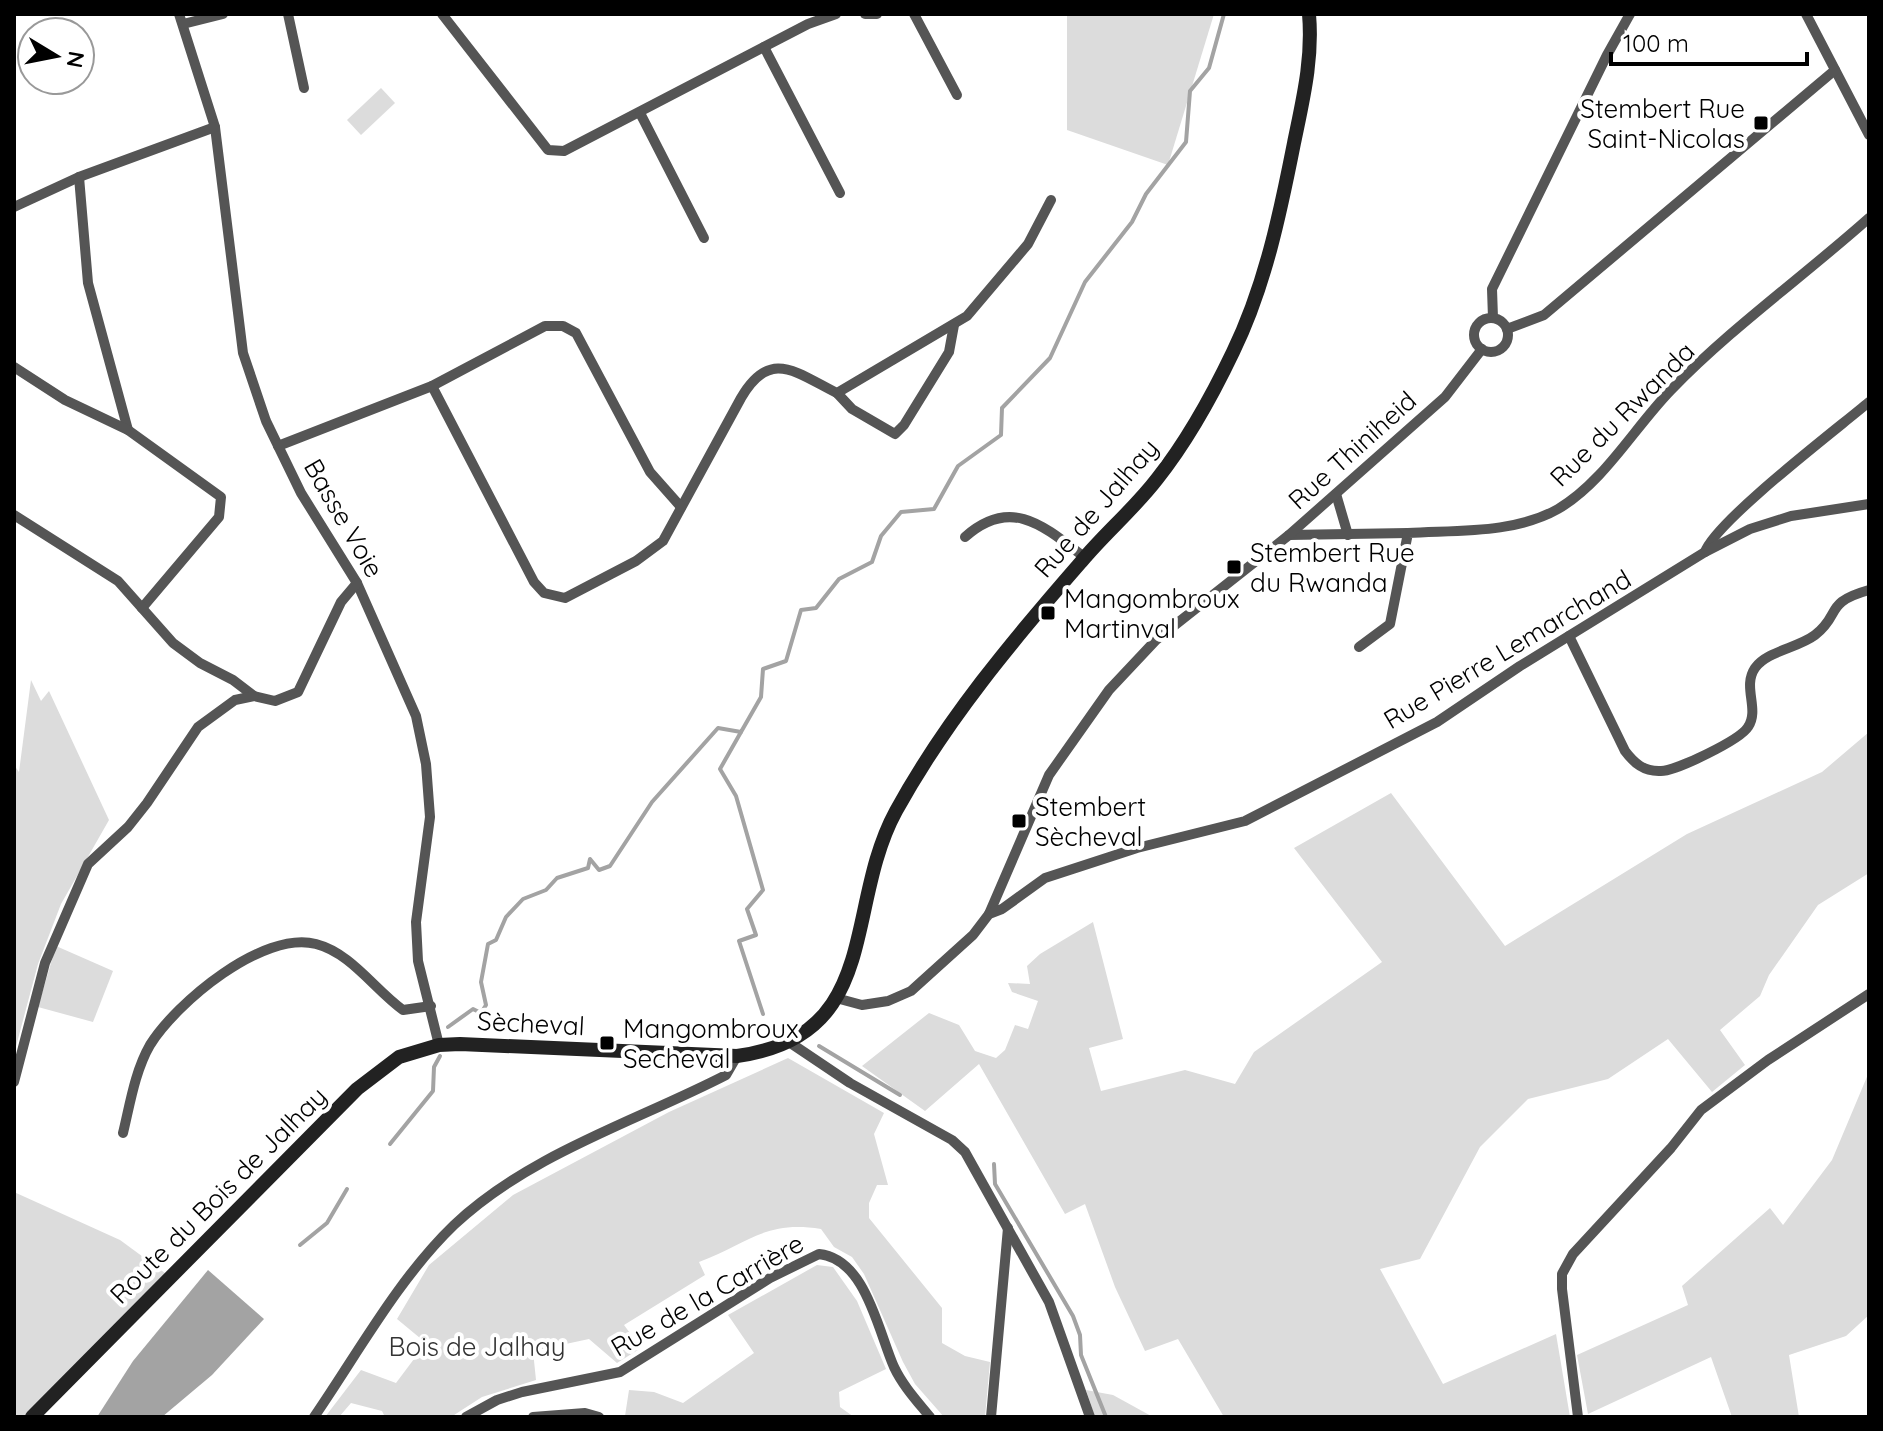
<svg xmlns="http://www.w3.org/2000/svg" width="1883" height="1431" viewBox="0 0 1883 1431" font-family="Quicksand,sans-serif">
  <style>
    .green { fill: #dcdcdc }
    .water { fill: #a3a3a3 }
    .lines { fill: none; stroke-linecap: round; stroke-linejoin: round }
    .stream { stroke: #a3a3a3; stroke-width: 4 }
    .minor { stroke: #555; stroke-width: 10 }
    .secondary { stroke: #222; stroke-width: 14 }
    .poi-dot { fill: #000; stroke: #fff; stroke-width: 3 }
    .labels { text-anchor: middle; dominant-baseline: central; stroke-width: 8; stroke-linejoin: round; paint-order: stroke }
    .poi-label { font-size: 26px; fill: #000; stroke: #fff; text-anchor: start }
    .street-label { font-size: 26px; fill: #000; stroke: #fff }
    .park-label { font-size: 26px; fill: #333; stroke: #fff }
  </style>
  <rect width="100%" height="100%" fill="#fff"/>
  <g class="green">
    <path d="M 1067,14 L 1214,14 L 1168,165 L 1067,130 Z"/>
    <path d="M 381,88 L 395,103 L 361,135 L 347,120 Z"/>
    <path d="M 31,680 L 41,701 L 49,691 L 109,820 L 61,904 L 38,964 L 14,1054 L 14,765 L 19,772 Z"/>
    <path d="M 1869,732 L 1869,873 L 1818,905 L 1769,975 L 1760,996 L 1720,1030 L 1745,1065 L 1712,1092 L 1668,1039 L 1608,1079 L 1528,1099 L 1480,1147 L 1420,1259 L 1380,1269 L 1443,1384 L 1556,1334 L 1570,1417 L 1224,1417 L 1178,1339 L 1145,1351 L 1115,1287 L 1085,1204 L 1065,1214 L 979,1064 L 925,1111 L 862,1066 L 929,1013 L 959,1025 L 975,1051 L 996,1058 L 1005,1050 L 1015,1025 L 1028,1029 L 1038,1001 L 1012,992 L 1008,983 L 1030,984 L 1027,966 L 1040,954 L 1093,922 L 1123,1039 L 1089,1048 L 1101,1091 L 1185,1070 L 1235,1084 L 1254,1052 L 1382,962 L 1294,848 L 1391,793 L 1505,946 L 1687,834 L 1822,772 Z"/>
    <path d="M 56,946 L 113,971 L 93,1022 L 38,1007 Z"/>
    <path d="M 788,1058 L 884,1113 L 874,1134 L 888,1185 L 877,1185 L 869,1203 L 869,1218 L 942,1308 L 942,1343 L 965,1356 L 990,1362 L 985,1417 L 944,1417 L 915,1384 L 903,1362 L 864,1274 L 852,1257 L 834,1247 L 821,1229 C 765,1220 749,1243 699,1262 L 705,1275 L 624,1325 L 641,1348 L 617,1363 L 589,1339 L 533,1351 L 536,1380 L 482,1397 L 451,1417 L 385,1417 L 382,1411 L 351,1403 L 339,1417 L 325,1417 L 361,1370 L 396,1383 L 426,1343 L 397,1319 L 429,1265 L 513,1195 L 669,1112 Z"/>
    <path d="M 1869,1072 L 1869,1315 L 1846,1336 L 1789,1355 L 1799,1417 L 1732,1417 L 1711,1357 L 1588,1414 L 1577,1355 L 1688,1305 L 1682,1286 L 1770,1208 L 1783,1225 L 1832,1160 Z"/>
    <path d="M 14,1192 L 120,1240 L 169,1276 L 30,1417 L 14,1417 Z"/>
    <path d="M 817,1265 L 833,1267 L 857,1301 L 886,1369 L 839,1392 L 840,1407 L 854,1417 L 625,1416 L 629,1390 L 654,1392 L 683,1403 L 754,1353 L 728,1315 Z"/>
    <path d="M 1086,1390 L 1113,1395 L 1153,1417 L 1095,1417 Z"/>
  </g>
  <path class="water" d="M 208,1270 L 264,1319 L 212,1375 L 162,1417 L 97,1417 L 133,1361 Z"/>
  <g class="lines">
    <g class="stream">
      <path d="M 741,732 L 720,769 L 736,796 L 763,890 L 747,909 L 756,935 L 739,941 L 763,1014"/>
      <path d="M 448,1027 L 473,1009 L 481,1013 L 486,1005 L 481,982 L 488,944 L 496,940 L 506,917 L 523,899 L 546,890 L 557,878 L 588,868 L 590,859 L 599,870 L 610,866 L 652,802 L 718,728 L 741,732 L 761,697 L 763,669 L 786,661 L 801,610 L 816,608 L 839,579 L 872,562 L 881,536 L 901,512 L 934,509 L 958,466 L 1001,435 L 1002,408 L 1050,358 L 1085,282 L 1132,222 L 1146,194 L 1186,142 L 1190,91 L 1209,68 L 1224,14"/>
      <path d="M 819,1046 L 900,1095"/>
      <path d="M 390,1144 L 433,1091 L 434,1067 L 440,1056"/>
      <path d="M 994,1164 L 995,1184 L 1073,1316 L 1080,1335 L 1081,1355 L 1106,1417"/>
      <path d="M 300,1245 L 327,1223 L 347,1189"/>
    </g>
    <g class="minor">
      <path d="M 179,14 L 215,127 L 243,353 L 266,421 L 301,493 L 357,583 L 416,716 L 426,764 L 430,817 L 416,922 L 418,961 L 439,1045"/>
      <path d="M 288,14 L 304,88"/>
      <path d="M 442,14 L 548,150 L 564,151 L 808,24 L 836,14"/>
      <path d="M 865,14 L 877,14"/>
      <path d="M 914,14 L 957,95"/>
      <path d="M 1806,14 L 1869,135"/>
      <path d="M 183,24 L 223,14"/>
      <path d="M 764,47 L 840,193"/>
      <path d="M 640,113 L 704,238"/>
      <path d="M 79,177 L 88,283 L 128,430"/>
      <path d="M 14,207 L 79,177 L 215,127"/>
      <path d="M 1493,318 L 1492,289 L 1607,55 L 1630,14"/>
      <circle cx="1491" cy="335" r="17"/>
      <path d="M 1507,329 L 1544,315 L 1835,70"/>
      <path d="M 14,367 L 65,400 L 128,430 L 221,497 L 219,517 L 142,608"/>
      <path d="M 432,386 L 534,582 L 544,593 L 565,598 L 636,561 L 663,541 L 741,398 C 770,348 795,372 837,393 L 967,316 L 1028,244 L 1051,200"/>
      <path d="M 837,393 L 852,409 L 895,434 L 904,425 L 949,352 L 954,325"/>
      <path d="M 278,446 L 432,386 L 545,326 L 563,326 L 576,333 L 650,472 L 681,507"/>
      <path d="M 1336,494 L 1348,535"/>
      <path d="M 14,515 L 118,581 L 173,643 L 200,663 L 233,680 L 254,696 L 275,701 L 298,692 L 341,602 L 357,583"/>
      <path d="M 1289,535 L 1408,533"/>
      <path d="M 965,537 C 1011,496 1044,526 1084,557"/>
      <path d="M 1705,552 C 1716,521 1837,429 1869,402"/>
      <path d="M 1569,636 L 1625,751 C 1634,763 1644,772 1661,771 C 1676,771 1740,740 1748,727 C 1760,709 1742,687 1755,668 C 1767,651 1798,648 1815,635 C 1842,614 1823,603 1869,590"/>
      <path d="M 1359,647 L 1390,624 L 1408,533 C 1457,530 1514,534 1558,509 C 1604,482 1634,428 1671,390 C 1731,328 1804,276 1869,218"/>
      <path d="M 989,914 L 1049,775 L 1109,690 L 1156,640 L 1289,535 L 1445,397 L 1482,349"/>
      <path d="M 836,998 L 862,1005 L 888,1001 L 911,991 L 973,935 L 989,914 L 1002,909 L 1045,878 L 1137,848 L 1245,821 L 1437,722 L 1520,666 L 1705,552 L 1750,529 L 1791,516 L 1869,504"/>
      <path d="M 789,1042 L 850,1083 L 952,1140 L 965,1152 L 1049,1302 L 1090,1417"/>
      <path d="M 14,1082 L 45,963 L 88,864 L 128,827 L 147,803 L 198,727 L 235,700 L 254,696"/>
      <path d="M 123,1133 C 130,1104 135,1071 150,1045 C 176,1003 263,930 316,944 C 351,953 374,989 403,1010 L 431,1006"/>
      <path d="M 314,1417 C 358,1353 398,1279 454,1225 C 531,1153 635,1122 726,1075 L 737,1056"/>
      <path d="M 466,1417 L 497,1400 L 522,1392 L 620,1372 L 770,1278 L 819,1254 C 866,1259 878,1331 894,1367 C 903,1386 917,1401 930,1417"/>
      <path d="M 533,1417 L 585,1413 L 599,1417"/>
      <path d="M 991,1417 L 1008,1228"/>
      <path d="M 1578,1417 L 1562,1289 L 1562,1274 L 1573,1254 L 1671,1148 L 1701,1110 L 1768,1060 L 1869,994"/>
    </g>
    <path class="secondary" d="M 32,1417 L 357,1089 L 399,1057 L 439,1045 L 460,1044 L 737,1056 C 883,1036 843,908 896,811 C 946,720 1013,640 1081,562 C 1105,533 1134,509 1157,479 C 1188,440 1212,396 1233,352 C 1265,286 1280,214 1294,143 C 1303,99 1313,59 1309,14"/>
  </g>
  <g class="poi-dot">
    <rect x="1753" y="115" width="16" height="16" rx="4"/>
    <rect x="1226" y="559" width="16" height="16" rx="4"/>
    <rect x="1040" y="605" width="16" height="16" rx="4"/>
    <rect x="1011" y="813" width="16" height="16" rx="4"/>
    <rect x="599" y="1035" width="16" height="16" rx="4"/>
  </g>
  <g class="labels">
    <g class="poi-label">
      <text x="1745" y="108" text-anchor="end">Stembert Rue<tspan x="1745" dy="30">Saint-Nicolas</tspan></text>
      <text x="1250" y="552">Stembert Rue<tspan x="1250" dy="30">du Rwanda</tspan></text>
      <text x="1064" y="598">Mangombroux<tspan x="1064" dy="30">Martinval</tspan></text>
      <text x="1035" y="806">Stembert<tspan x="1035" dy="30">Sècheval</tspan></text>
      <text x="623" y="1028">Mangombroux<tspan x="623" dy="30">Secheval</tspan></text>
    </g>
    <g class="street-label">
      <text transform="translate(1622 414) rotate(-45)">Rue du Rwanda</text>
      <text transform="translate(1352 450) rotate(-42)">Rue Thiniheid</text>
      <text transform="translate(1096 508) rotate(-49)">Rue de Jalhay</text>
      <text transform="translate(344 518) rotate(60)">Basse Voie</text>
      <text transform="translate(1507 649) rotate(-31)">Rue Pierre Lemarchand</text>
      <text transform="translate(531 1023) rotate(3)">Sècheval</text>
      <text transform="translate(218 1195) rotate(-45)">Route du Bois de Jalhay</text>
      <text transform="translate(707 1295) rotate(-30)">Rue de la Carrière</text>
    </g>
    <g class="park-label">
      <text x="477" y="1346">Bois de Jalhay</text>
    </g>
  </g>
  <rect width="1883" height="1431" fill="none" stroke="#000000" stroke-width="32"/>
  <g transform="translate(56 56) rotate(100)"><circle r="38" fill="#ffffff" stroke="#999999" stroke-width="2"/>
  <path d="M0-6L14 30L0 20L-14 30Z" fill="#000000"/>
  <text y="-12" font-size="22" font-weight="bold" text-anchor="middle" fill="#000000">N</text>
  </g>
  <path d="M1611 52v12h196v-12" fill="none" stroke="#000000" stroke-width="4"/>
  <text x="1623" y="52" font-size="24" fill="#000000" stroke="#ffffff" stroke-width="6" paint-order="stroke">100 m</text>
</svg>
